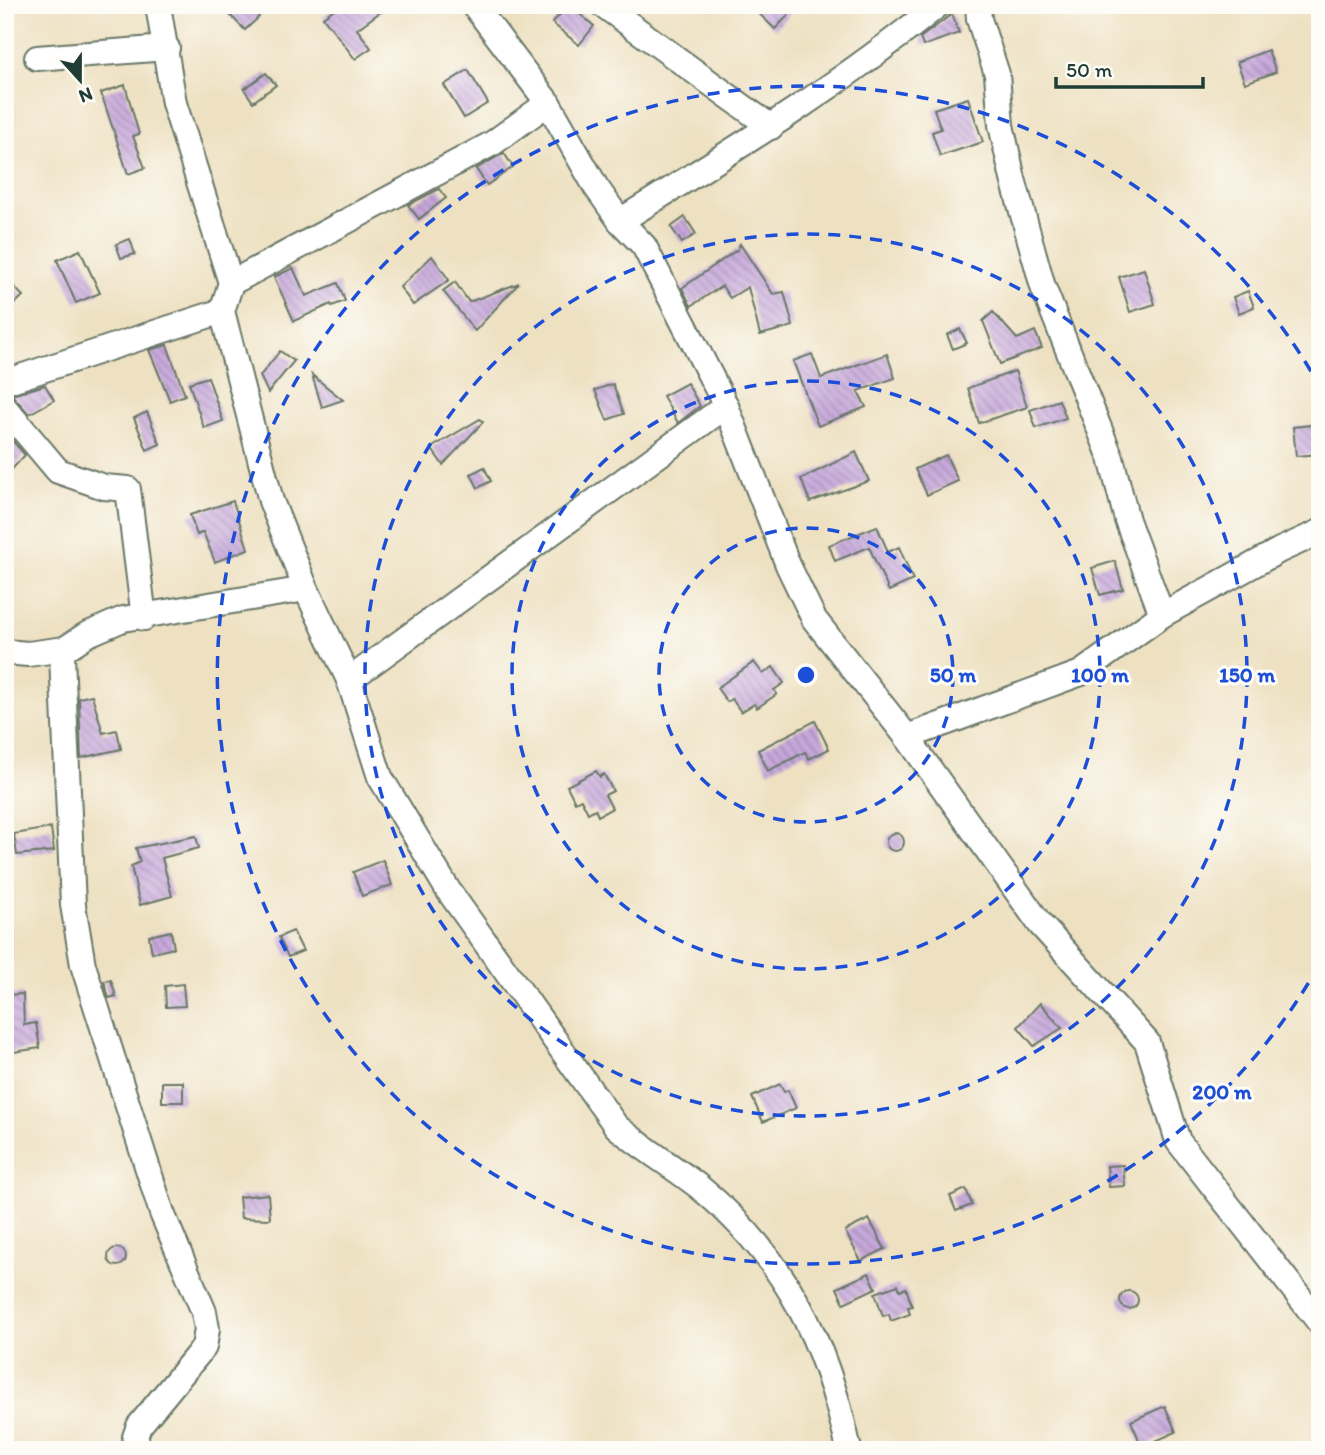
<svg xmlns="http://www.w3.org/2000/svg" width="1325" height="1455" viewBox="0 0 1325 1455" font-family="Itim,sans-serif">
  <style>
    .building { fill: url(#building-back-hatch) }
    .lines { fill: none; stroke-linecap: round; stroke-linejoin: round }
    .minor-casing { stroke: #677666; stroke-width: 28 }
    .minor { stroke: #fff; stroke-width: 24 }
    .ring { fill: none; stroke: #1d4ed8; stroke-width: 3.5; stroke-dasharray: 12 9 }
    .centre { fill: #1d4ed8; stroke: #fdfcf7; stroke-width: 3.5 }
    .ring-label { font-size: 21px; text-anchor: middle; font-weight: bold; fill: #1d4ed8; stroke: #fdfcf7; stroke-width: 6; stroke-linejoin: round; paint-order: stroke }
  </style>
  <defs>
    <pattern id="building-back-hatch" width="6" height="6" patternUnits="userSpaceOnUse" patternTransform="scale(1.75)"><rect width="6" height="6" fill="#c7a8db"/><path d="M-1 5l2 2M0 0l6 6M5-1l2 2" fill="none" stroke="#a18ab2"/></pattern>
  </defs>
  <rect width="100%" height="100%" fill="#fdfcf7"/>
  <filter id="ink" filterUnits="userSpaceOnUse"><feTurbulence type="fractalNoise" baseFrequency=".0143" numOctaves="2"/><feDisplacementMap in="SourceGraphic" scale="14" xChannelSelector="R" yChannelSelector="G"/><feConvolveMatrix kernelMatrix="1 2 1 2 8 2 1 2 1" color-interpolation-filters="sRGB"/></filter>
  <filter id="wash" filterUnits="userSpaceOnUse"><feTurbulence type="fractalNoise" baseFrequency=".00686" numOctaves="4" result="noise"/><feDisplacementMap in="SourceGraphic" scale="28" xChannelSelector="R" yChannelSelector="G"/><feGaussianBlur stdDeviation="1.57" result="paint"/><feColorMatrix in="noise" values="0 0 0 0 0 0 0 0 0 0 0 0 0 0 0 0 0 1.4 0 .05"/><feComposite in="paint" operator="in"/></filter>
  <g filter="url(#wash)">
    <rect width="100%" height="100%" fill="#eee1c2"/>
    <g id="blocks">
      <g class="building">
        <path d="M 238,5 L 248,5 L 259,17 L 245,30 L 229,14 Z"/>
        <path d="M 340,5 L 390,5 L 357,29 L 371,48 L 355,59 L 323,17 Z"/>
        <path d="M 569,5 L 594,26 L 579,45 L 552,23 Z"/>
        <path d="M 750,5 L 798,5 L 775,29 Z"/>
        <path d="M 952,14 L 959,33 L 923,46 L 920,38 Z"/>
        <path d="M 1268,50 L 1276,72 L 1245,83 L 1237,62 Z"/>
        <path d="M 468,70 L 488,103 L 464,118 L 444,85 Z"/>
        <path d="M 266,73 L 276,85 L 253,102 L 244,89 Z"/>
        <path d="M 125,85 L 139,134 L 133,136 L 145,168 L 128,174 L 101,93 Z"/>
        <path d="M 968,98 L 983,142 L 940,156 L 932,132 L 941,129 L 934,109 Z"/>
        <path d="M 504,153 L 513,167 L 487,185 L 476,169 Z"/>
        <path d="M 439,189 L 446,198 L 419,219 L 408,205 Z"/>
        <path d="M 685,217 L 696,234 L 682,243 L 671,227 Z"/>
        <path d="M 130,239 L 135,254 L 121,258 L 116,244 Z"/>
        <path d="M 740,244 L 773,294 L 784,292 L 793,326 L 760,335 L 748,287 L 730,298 L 722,286 L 691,306 L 682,288 L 738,249 Z"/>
        <path d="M 80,250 L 100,293 L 76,303 L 57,260 Z"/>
        <path d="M 432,256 L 449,280 L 413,305 L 400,287 Z"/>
        <path d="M 293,268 L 306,296 L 338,283 L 345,301 L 332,306 L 331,304 L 294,321 L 274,277 Z"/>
        <path d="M 1144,269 L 1155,304 L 1130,312 L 1119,277 Z"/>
        <path d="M 5,278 L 23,296 L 5,313 Z"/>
        <path d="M 455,282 L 469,302 L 519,283 L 475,331 L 443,291 Z"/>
        <path d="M 1248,291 L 1254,307 L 1239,313 L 1233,297 Z"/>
        <path d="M 993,312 L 1017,339 L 1035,331 L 1042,348 L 1000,364 L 983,321 Z"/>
        <path d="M 960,329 L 967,343 L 953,349 L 947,335 Z"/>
        <path d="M 167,345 L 185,395 L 170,401 L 149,350 Z"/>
        <path d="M 280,351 L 294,361 L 268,393 L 260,376 Z"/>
        <path d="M 812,354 L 821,378 L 887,354 L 895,378 L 858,391 L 866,407 L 818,426 L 793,361 Z"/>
        <path d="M 1015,371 L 1027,407 L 979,423 L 968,388 Z"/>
        <path d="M 312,375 L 343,400 L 322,407 Z"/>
        <path d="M 208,377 L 223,421 L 204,428 L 189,383 Z"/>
        <path d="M 687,383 L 700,406 L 678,423 L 663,396 Z"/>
        <path d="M 613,384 L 624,414 L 607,420 L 595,390 Z"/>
        <path d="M 45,385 L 54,400 L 29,414 L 12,395 Z"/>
        <path d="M 1059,400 L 1066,418 L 1036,428 L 1030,410 Z"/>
        <path d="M 147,412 L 160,444 L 147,450 L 134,418 Z"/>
        <path d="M 480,419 L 483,422 L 443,465 L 431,448 Z"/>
        <path d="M 1320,424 L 1320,454 L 1296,456 L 1293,427 Z"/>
        <path d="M 5,432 L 25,455 L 5,477 Z"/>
        <path d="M 856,452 L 869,481 L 810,502 L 801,479 Z"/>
        <path d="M 946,455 L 958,481 L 927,495 L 915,469 Z"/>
        <path d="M 484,467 L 491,481 L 478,488 L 471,474 Z"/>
        <path d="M 233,501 L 248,549 L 215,562 L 203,532 L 197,535 L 190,515 Z"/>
        <path d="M 877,526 L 888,552 L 899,547 L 913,580 L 889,591 L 869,547 L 835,561 L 829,545 Z"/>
        <path d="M 1115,561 L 1123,589 L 1100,595 L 1092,568 Z"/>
        <path d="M 754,662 L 763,674 L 773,667 L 784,683 L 774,690 L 777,694 L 757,708 L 754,704 L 741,712 L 732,699 L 727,702 L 717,688 Z"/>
        <path d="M 92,695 L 103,733 L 117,730 L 121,749 L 81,758 L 79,698 Z"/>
        <path d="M 815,721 L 829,749 L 809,759 L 805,752 L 768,771 L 758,750 Z"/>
        <path d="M 596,771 L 600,777 L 604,774 L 613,791 L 605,795 L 612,808 L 598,816 L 595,809 L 588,813 L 581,799 L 575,802 L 567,786 Z"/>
        <path d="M 51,828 L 54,851 L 17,855 L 14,834 Z"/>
        <circle cx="895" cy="842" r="9"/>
        <path d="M 196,836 L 199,848 L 162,858 L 172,896 L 140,905 L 131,866 L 140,862 L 136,848 Z"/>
        <path d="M 383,860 L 392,885 L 362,896 L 353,872 Z"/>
        <path d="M 171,931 L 174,948 L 152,953 L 149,936 Z"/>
        <path d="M 293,931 L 303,951 L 288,957 L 279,937 Z"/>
        <path d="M 111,980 L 116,996 L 109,998 L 104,981 Z"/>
        <path d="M 183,984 L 185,1006 L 166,1007 L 165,986 Z"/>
        <path d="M 23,994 L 24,1025 L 36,1023 L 40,1048 L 7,1053 L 5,995 Z"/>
        <path d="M 1040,1003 L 1062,1028 L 1034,1046 L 1018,1027 Z"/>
        <rect x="162" y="1082" width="21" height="20"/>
        <path d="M 780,1084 L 784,1092 L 788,1090 L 796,1108 L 763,1122 L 752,1097 Z"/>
        <path d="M 1123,1165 L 1125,1186 L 1109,1187 L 1107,1166 Z"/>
        <path d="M 966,1189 L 972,1205 L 956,1211 L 950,1196 Z"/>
        <path d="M 268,1194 L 270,1219 L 241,1218 L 239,1197 Z"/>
        <path d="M 869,1219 L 885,1249 L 861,1261 L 845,1231 Z"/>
        <circle cx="117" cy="1257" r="9"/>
        <path d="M 869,1273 L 876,1288 L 844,1303 L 837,1288 Z"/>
        <path d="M 898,1285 L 900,1290 L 906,1288 L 912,1306 L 908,1307 L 910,1314 L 891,1321 L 889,1314 L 883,1316 L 875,1293 Z"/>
        <circle cx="1129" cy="1300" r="9"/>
        <path d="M 1165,1406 L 1176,1432 L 1142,1447 L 1131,1421 Z"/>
      </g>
    </g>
  </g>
  <g filter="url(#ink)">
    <use href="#blocks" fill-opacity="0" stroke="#677666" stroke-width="2"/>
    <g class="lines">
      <g class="minor-casing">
        <g id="minor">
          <path d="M 158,5 L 174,103 L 231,283 L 222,311 L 271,501 L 306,589 L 349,680 L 380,777 L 448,890 L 616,1126 C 642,1148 671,1165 698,1186 C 786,1258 826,1341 849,1450"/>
          <path d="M 474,5 L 548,103 L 596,187 L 620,221 L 644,246 L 726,406 L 788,565 L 814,619 L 907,737 L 1040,924 L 1147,1042 L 1178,1141 L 1320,1323"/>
          <path d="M 603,5 L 771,127"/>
          <path d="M 978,5 L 979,19 L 997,74 L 1001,125 L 1013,179 L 1043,287 L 1111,458 L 1127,520 L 1162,615"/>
          <path d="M 37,58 L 167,48"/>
          <path d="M 620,221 C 729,153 838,87 938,5"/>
          <path d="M 231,283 L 493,143 L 548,103"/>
          <path d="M 5,382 L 222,311"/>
          <path d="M 5,408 L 58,471 L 104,487 L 128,489 L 144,618"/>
          <path d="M 5,652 L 28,654 L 65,649"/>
          <path d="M 349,680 L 726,406"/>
          <path d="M 907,737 L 1081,673 L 1162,615 L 1280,550 L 1320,532"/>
          <path d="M 140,1450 L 135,1437 L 139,1426 L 204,1347 L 207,1329 L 204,1312 L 162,1213 L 83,965 L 73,905 L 62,656 L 65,649 L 86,635 L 123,619 L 306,589"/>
        </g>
      </g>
      <use href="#minor" class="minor"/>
    </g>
  </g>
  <g class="ring">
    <circle cx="806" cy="675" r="147"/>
    <circle cx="806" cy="675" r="294"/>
    <circle cx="806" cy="675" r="441"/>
    <path d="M1319 965A589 589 0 1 1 1319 385"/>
  </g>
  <circle cx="806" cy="675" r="10" class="centre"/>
  <g class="ring-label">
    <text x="953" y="682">50 m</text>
    <text x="1100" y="682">100 m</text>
    <text x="1247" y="682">150 m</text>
    <text x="1222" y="1099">200 m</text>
  </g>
  <rect width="1325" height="1455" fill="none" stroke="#fdfcf7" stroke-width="28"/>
  <g transform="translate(80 80) rotate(159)" stroke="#fdfcf7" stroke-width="5" paint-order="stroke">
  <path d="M0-5L12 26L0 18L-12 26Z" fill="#1f3d34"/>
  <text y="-10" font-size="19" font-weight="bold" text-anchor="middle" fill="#1f3d34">N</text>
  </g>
  <path d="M1056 77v10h147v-10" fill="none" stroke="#1f3d34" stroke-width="3.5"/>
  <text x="1066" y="77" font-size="21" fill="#1f3d34" stroke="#fdfcf7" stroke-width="5" paint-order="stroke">50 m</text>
</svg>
